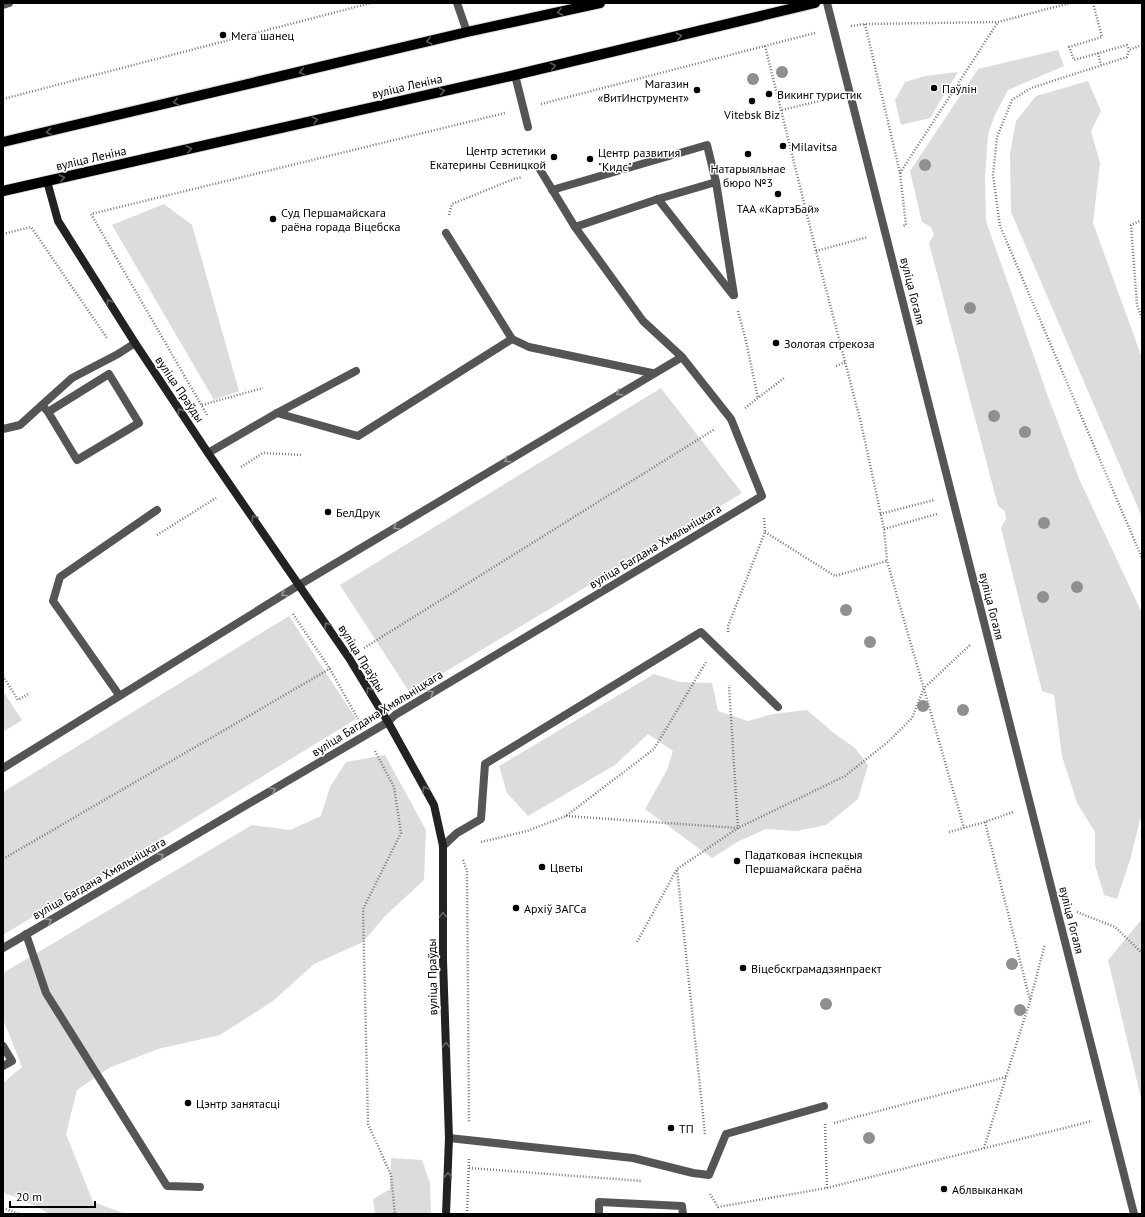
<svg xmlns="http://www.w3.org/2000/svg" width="1145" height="1217" viewBox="0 0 1145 1217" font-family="'PT Sans',sans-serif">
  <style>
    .green { fill: #dcdcdc }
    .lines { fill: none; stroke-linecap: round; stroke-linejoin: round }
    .primary-casing { stroke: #dbdbdb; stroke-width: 12 }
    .path { stroke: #777; stroke-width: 2.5; stroke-dasharray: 1 2; stroke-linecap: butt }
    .service { stroke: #555; stroke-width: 8 }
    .pedestrian { stroke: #555; stroke-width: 8 }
    .minor { stroke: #555; stroke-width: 8 }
    .secondary { stroke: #222; stroke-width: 8 }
    .primary { stroke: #000; stroke-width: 10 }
    .tree { fill: #8f8f8f }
    .oneway { stroke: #595959 }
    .oneway2 { stroke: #646464 }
    .oneway3 { stroke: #999 }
    .poi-dot { fill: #000; stroke: #fff; stroke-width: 1.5 }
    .labels { text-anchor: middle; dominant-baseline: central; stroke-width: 3; stroke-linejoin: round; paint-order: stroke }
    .poi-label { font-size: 12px; fill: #000; stroke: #fff; text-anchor: start }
    .street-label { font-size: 12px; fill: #000; stroke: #fff }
  </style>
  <rect width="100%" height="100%" fill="#fff"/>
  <g class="green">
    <path d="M 1058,50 L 1064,66 L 1008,90 L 994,117 L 988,135 L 985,177 L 986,221 L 1050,402 L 1080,481 L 1142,613 L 1142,817 L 1140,820 L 1131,857 L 1117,899 L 1104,895 L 1095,865 L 1095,832 L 1077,803 L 1062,756 L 1054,695 L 1042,691 L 1001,528 L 1006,519 L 1005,511 L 998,506 L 929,243 L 934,235 L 931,227 L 922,222 L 910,171 L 978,69 Z"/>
    <path d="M 958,72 L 930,118 L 901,125 L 895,100 L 905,82 L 925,76 Z"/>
    <path d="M 1088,81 L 1101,111 L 1091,131 L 1100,163 L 1093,223 L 1142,358 L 1142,517 L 1011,212 L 1010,154 L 1016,121 L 1036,96 Z"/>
    <path d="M 164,204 L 192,225 L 239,391 L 214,400 L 112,225 Z"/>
    <path d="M 661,388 L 742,493 L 410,693 L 340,585 Z"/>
    <path d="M 289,616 L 356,719 L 3,935 L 3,792 Z"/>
    <path d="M 654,674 L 680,682 L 712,683 L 718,711 L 748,721 L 773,714 L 807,710 L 835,734 L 855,748 L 868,765 L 858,799 L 826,825 L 797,831 L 766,829 L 739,841 L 712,858 L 645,809 L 667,770 L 673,751 L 648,734 L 615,765 L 528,816 L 507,793 L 499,766 Z"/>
    <path d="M 3,691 L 22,720 L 3,732 Z"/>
    <path d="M 385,755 L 426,830 L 424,880 L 385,916 L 363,942 L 314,964 L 273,1001 L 220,1035 L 158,1049 L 109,1068 L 77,1090 L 66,1134 L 93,1202 L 126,1214 L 50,1214 L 20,1198 L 3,1193 L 3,1083 L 22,1067 L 3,1019 L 3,973 L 252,825 L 290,830 L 321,816 L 330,787 L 346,762 Z"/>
    <path d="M 1142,919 L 1142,1102 L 1108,960 Z"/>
    <path d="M 391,1158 L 422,1160 L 430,1183 L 431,1214 L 375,1214 L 373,1199 L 390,1189 Z"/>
  </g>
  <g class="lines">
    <g class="primary-casing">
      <g id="primary">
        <path d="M 3,142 L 467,32 L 600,3"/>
        <path d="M 3,191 L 515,75 L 815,3"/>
      </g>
    </g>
    <g class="path">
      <path d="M 1093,3 L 1102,37 L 1069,47 L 1074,60 L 1127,45 L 1129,50"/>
      <path d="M 865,24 L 900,173 L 906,225 L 903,226"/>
      <path d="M 851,26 L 865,24 L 998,22 L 1070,3"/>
      <path d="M 1142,45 L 1129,50 L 1127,57 L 1031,88 L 1012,100 L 997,137 L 993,175 L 1000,226 L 1142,558"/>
      <path d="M 765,46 L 816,251 L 861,423 L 884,529 L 887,561 L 964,828"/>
      <path d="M 1098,53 L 1101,65"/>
      <path d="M 3,99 L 371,3"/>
      <path d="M 541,104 L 815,33"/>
      <path d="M 782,110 L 832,98"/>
      <path d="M 900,173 L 998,22"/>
      <path d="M 449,215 L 452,204 L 514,179 L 522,177"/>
      <path d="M 1142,220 L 1131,225 L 1137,305 L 1142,318"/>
      <path d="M 3,234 L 31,227 L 107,338"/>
      <path d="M 816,251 L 868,237"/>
      <path d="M 738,311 L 746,341 L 758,398"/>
      <path d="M 836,366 L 845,362"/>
      <path d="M 202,405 L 263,388"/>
      <path d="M 745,408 L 784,378"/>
      <path d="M 207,415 L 91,214 L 505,113"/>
      <path d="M 241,467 L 263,453 L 302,455"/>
      <path d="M 880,514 L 934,500"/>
      <path d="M 884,529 L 937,514"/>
      <path d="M 765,532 L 835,576 L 887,561"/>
      <path d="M 157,535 L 216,498"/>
      <path d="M 293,614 L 330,669 L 358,719"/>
      <path d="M 728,632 L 728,626 L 765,532 L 764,517"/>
      <path d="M 364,648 L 715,429"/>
      <path d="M 3,676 L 18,700 L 30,693"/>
      <path d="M 375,751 L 394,787 L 401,833 L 363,909 L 368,1124 L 391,1175 L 395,1214"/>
      <path d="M 566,816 L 738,828 L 845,776 L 889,741 L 912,718 L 924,688 L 970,645"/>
      <path d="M 985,822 L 1030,1000"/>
      <path d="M 949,832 L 985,822 L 1013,812"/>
      <path d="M 481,842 L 527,831 L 566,816 L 654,749 L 706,662"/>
      <path d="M 3,859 L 331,668"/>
      <path d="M 463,860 L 467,871 L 469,1122"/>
      <path d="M 1077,912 L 1115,927 L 1142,953"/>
      <path d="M 637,942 L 677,869"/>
      <path d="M 834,1123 L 1006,1077"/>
      <path d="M 825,1124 L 827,1188"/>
      <path d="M 705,1134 L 677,869 L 738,828 L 729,685"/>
      <path d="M 984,1148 L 1006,1077 L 1030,1001 L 1045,944"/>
      <path d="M 469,1168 L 642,1181"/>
      <path d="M 710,1194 L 718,1207 L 827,1188 L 1092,1121"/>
      <path d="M 3,1208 L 19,1214"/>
      <path d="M 467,1214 L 469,1159"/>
    </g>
    <g class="service">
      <path d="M 3,5 L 9,3"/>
      <path d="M 515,75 L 528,127"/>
      <path d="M 539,168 L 575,227 L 643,321 L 682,357"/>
      <path d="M 552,190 L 707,145 L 716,182"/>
      <path d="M 658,199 L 733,295"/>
      <path d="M 575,227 L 658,199 L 716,182 L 734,295"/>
      <path d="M 446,233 L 512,339 L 529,347 L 652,373"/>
      <path d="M 48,412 L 109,374 L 139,423 L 77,460 L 48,412 L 42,405 L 72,378 L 118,354 L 135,343"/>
      <path d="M 277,413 L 358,436 L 512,339"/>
      <path d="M 3,429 L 20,425 L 42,405"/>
      <path d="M 208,453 L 277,413 L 356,371"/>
      <path d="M 119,695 L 53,601 L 60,577 L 157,510"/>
      <path d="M 443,846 L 457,833 L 481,819 L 485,764 L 701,632 L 778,707"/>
      <path d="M 26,934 L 46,993 L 167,1186 L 200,1187"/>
      <path d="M 3,1046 L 12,1061 L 3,1066"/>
      <path d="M 449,1138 L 633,1158 L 693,1173 L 709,1175 L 726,1134 L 824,1106"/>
      <path d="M 599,1214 L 599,1202 L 682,1206 L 683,1214"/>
    </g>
    <path class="pedestrian" d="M 827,3 L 1134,1214"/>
    <g class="minor">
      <path d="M 457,3 L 467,32"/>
      <path d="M 3,768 L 299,585 L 682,357 L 731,419 L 762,496 L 395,715 L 388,722 L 3,948"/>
    </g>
    <path class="secondary" d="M 47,181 L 58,221 L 135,343 L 208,453 L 349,658 L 388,722 L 434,805 L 443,846 L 443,960 L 449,1138 L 446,1214"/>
    <use href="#primary" class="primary"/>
  </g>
  <g class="tree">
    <circle cx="782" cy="72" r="6"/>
    <circle cx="753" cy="79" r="6"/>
    <circle cx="925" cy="165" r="6"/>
    <circle cx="970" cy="308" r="6"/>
    <circle cx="994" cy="416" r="6"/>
    <circle cx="1025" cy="432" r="6"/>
    <circle cx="1044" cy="523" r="6"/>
    <circle cx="1077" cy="587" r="6"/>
    <circle cx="1043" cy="597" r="6"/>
    <circle cx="846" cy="610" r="6"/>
    <circle cx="870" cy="642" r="6"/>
    <circle cx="923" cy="706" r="6"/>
    <circle cx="963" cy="710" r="6"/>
    <circle cx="1012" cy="964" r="6"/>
    <circle cx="826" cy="1004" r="6"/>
    <circle cx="1020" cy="1010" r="6"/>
    <circle cx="869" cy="1138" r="6"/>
  </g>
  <defs><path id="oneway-chevron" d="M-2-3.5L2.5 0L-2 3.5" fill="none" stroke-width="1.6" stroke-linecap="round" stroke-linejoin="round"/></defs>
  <g class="oneway">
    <use href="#oneway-chevron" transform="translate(560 12) rotate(168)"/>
    <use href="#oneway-chevron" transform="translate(679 36) rotate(-14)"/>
    <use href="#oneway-chevron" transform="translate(429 41) rotate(167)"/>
    <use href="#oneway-chevron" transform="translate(553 66) rotate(-13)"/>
    <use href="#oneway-chevron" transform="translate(302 72) rotate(167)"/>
    <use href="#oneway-chevron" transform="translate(442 91) rotate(-13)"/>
    <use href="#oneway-chevron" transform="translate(176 102) rotate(167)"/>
    <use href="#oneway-chevron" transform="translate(315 120) rotate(-13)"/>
    <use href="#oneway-chevron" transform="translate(49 132) rotate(167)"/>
    <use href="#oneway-chevron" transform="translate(189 149) rotate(-13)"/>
    <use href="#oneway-chevron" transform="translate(62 178) rotate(-13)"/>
  </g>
  <g class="oneway2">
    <use href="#oneway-chevron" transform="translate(109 302) rotate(-122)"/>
    <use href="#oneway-chevron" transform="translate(180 411) rotate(-124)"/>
    <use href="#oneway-chevron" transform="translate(254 518) rotate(-125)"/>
    <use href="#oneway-chevron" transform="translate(327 625) rotate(-124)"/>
    <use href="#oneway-chevron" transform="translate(369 690) rotate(-121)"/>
    <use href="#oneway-chevron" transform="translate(425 789) rotate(-119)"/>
    <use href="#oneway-chevron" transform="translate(443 915) rotate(-90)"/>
    <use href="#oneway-chevron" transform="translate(446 1045) rotate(-92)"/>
    <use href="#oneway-chevron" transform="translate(448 1175) rotate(-88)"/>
  </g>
  <g class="oneway3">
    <use href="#oneway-chevron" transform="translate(619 393) rotate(149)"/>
    <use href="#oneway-chevron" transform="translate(507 460) rotate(149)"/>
    <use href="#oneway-chevron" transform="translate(396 527) rotate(149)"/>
    <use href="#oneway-chevron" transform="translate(284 594) rotate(148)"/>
    <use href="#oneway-chevron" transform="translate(431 693) rotate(-31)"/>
    <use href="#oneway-chevron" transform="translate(273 790) rotate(-30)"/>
    <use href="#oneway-chevron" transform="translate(161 856) rotate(-30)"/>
    <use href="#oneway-chevron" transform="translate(49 921) rotate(-30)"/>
  </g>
  <g class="poi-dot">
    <circle cx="223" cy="35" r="4"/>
    <circle cx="934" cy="88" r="4"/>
    <circle cx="697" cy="90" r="4"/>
    <circle cx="769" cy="94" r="4"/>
    <circle cx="752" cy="101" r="4"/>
    <circle cx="783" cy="146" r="4"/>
    <circle cx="748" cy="154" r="4"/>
    <circle cx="554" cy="157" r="4"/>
    <circle cx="590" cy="159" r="4"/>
    <circle cx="778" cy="194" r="4"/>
    <circle cx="273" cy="219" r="4"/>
    <circle cx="776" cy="343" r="4"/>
    <circle cx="328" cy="512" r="4"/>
    <circle cx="737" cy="861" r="4"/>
    <circle cx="542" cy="867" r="4"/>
    <circle cx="516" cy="908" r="4"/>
    <circle cx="743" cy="968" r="4"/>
    <circle cx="188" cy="1103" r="4"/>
    <circle cx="671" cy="1128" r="4"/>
    <circle cx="944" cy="1189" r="4"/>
  </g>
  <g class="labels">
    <g class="poi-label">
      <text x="231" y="35">Мега шанец</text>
      <text x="689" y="83" text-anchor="end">Магазин<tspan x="689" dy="14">«ВитИнструмент»</tspan></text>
      <text x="942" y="88">Паўлін</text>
      <text x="777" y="94">Викинг туристик</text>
      <text x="752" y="114" text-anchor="middle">Vitebsk Biz</text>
      <text x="791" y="146">Milavitsa</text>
      <text x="546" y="150" text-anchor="end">Центр эстетики<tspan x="546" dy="14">Екатерины Севницкой</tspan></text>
      <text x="598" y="152">Центр развития<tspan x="598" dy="14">"Кидс"</tspan></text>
      <text x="748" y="168" text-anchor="middle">Натарыяльнае<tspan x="748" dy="14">бюро №3</tspan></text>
      <text x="778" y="208" text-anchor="middle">ТАА «КартэБай»</text>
      <text x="281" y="212">Суд Першамайскага<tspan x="281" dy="14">раёна горада Віцебска</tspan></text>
      <text x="784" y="343">Золотая стрекоза</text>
      <text x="336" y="512">БелДрук</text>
      <text x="745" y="854">Падатковая інспекцыя<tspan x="745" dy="14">Першамайскага раёна</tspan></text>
      <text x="550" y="867">Цветы</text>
      <text x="524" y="908">Архіў ЗАГСа</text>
      <text x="751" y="968">Віцебскграмадзянпраект</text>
      <text x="196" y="1103">Цэнтр занятасці</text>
      <text x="679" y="1128">ТП</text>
      <text x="952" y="1189">Аблвыканкам</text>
    </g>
    <g class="street-label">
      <text transform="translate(407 86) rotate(-13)">вуліца Леніна</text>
      <text transform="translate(91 158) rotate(-13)">вуліца Леніна</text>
      <text transform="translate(913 291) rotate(76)">вуліца Гогаля</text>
      <text transform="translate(180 389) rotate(56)">вуліца Праўды</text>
      <text transform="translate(655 546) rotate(-31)">вуліца Багдана Хмяльніцкага</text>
      <text transform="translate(992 606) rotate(76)">вуліца Гогаля</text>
      <text transform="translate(362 658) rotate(58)">вуліца Праўды</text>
      <text transform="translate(377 713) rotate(-32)">вуліца Багдана Хмяльніцкага</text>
      <text transform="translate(99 878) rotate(-30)">вуліца Багдана Хмяльніцкага</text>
      <text transform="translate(1072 920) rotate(76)">вуліца Гогаля</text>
      <text transform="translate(432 977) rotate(-91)">вуліца Праўды</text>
    </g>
  </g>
  <rect width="1145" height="1217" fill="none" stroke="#000000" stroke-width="8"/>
  <path d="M10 1201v6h85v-6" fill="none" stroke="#000000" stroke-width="2"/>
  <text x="16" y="1201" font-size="12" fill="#000000" stroke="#ffffff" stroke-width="3" paint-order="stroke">20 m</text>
</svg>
